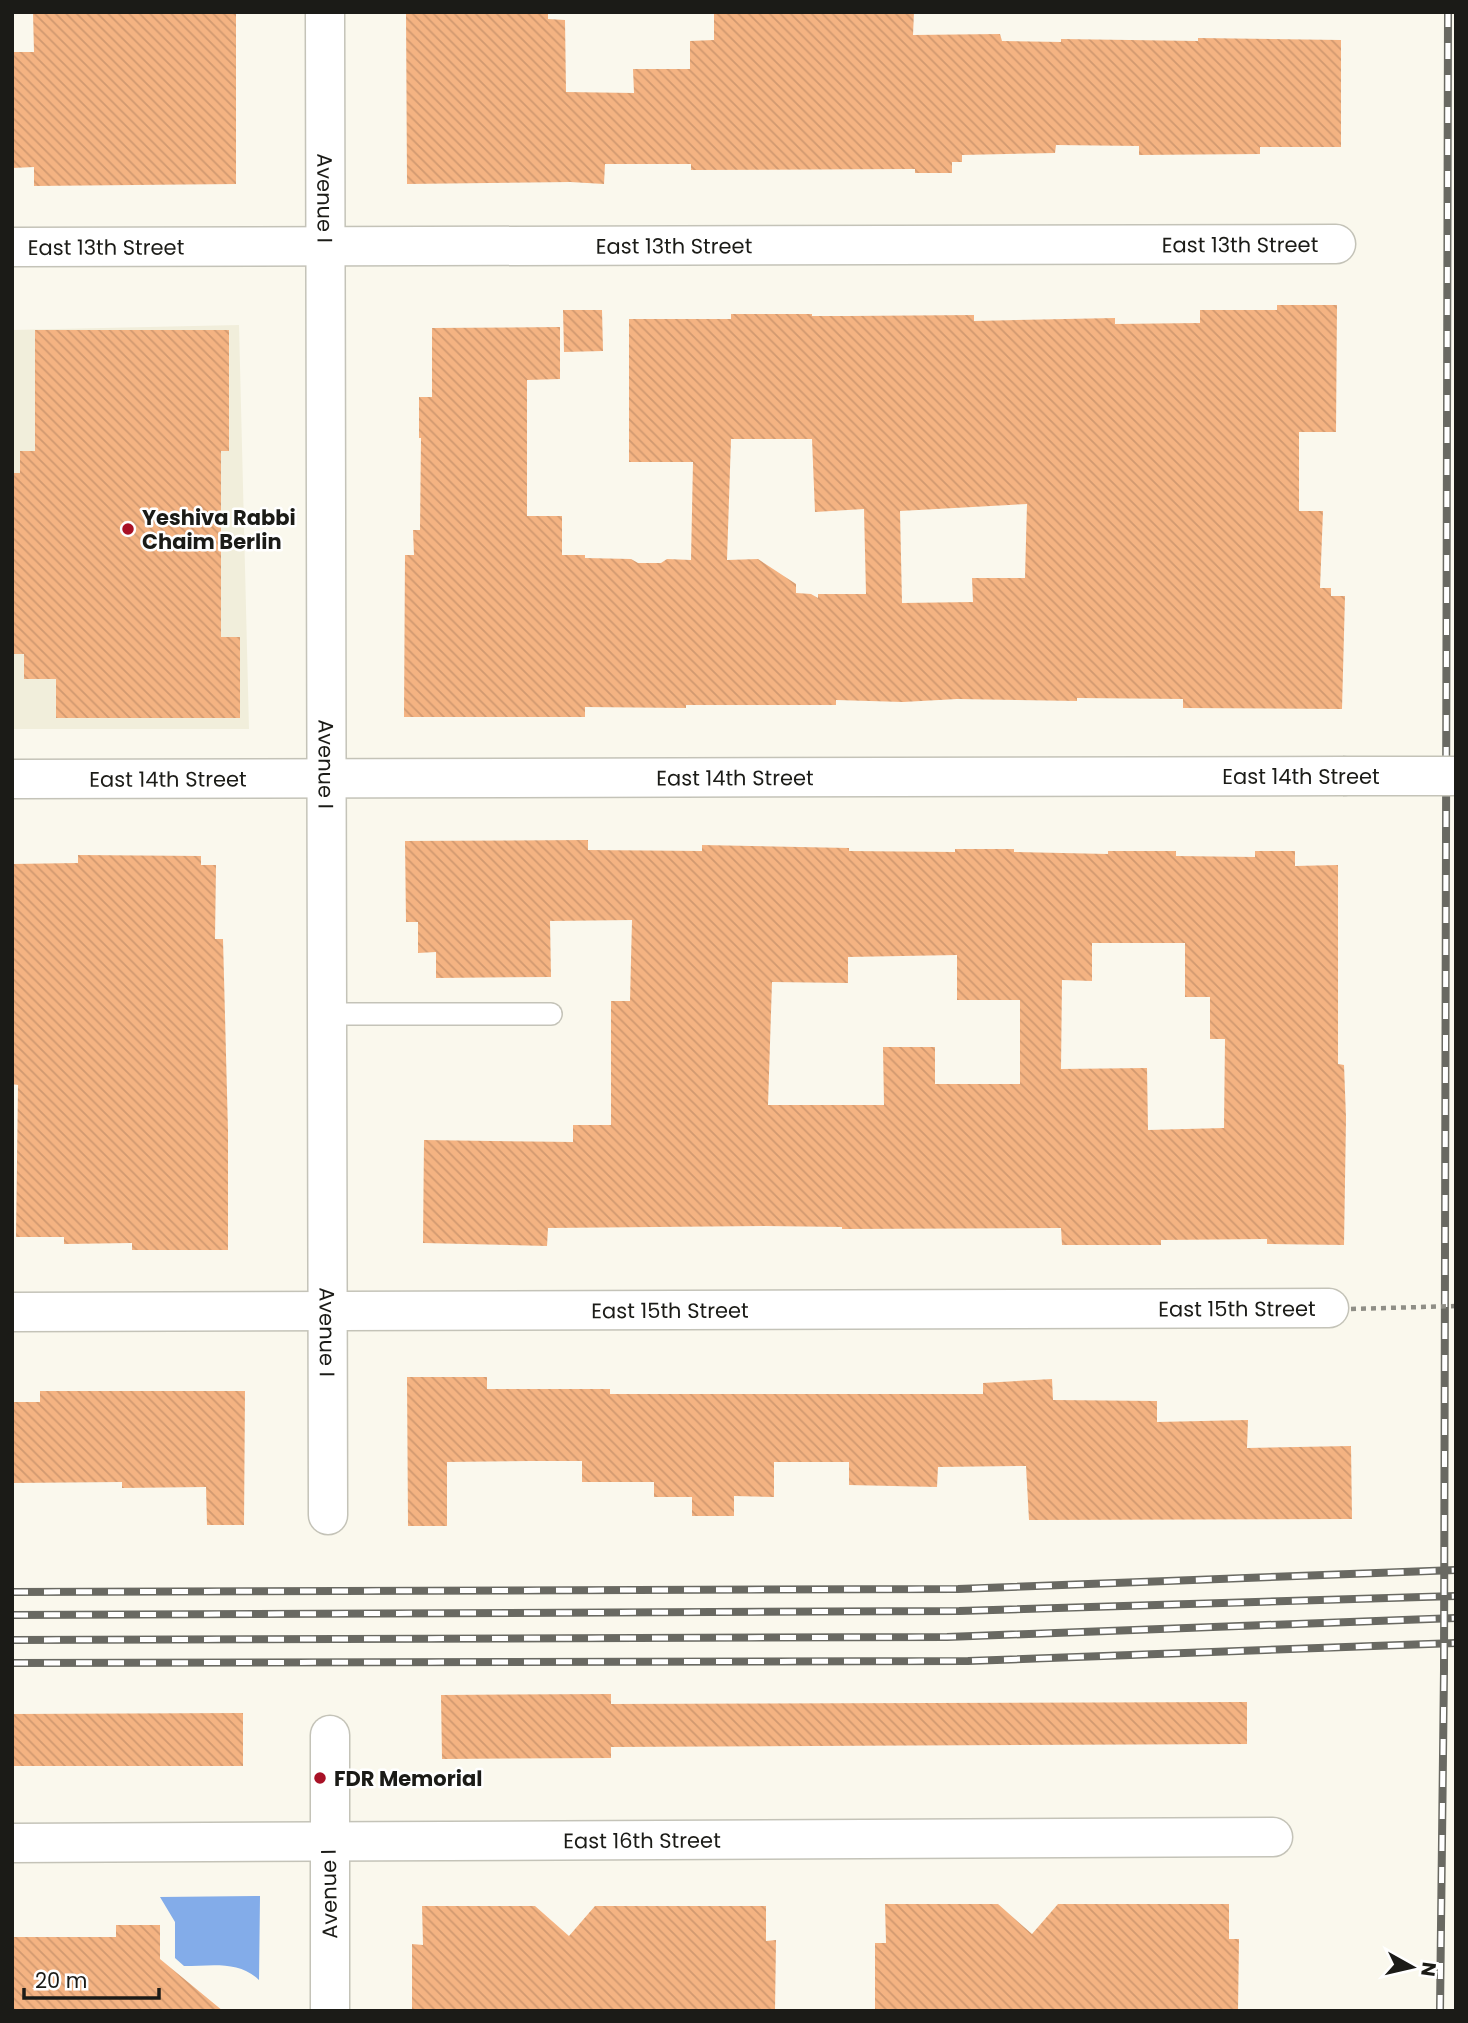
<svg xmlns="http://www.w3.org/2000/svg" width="1468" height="2023" viewBox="0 0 1468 2023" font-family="Poppins,sans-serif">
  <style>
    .built { fill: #f1eedb }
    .water { fill: #83ace9 }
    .building { fill: url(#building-back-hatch); fill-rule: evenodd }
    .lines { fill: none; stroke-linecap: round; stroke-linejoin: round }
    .service-casing { stroke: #c4c3b8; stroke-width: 24 }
    .minor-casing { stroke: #c4c3b8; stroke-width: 41 }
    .service { stroke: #fff; stroke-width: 21 }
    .minor { stroke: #fff; stroke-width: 38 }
    .rail-casing { stroke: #696962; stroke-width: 8 }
    .rail { stroke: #fff; stroke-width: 5; stroke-dasharray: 16; stroke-linecap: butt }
    .minor-bridge-casing { stroke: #c4c3b8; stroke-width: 41; stroke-linecap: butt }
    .path-bridge { stroke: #8f8e86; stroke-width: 4.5; stroke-dasharray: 5 5; stroke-linecap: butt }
    .minor-bridge { stroke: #fff; stroke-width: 38 }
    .poi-dot { fill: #a81126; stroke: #fff; stroke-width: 2.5 }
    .labels { text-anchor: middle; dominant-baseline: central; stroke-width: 5; stroke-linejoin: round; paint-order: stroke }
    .street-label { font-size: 21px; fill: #1b1b17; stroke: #fff }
    .poi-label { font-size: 21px; font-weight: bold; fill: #1b1b17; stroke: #fff; text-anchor: start }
  </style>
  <defs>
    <pattern id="building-back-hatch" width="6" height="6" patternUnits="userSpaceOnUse" patternTransform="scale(1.75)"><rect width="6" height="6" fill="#f4b382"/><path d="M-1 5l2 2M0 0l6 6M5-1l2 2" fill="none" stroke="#d19970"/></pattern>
  </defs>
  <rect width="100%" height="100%" fill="#faf8ed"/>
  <path class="built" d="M 239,325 L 249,729 L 12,729 L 12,330 Z"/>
  <path class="water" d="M 260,1896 L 259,1980 C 239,1960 210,1966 184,1966 L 175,1958 L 175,1922 L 160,1897 Z"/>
  <g class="building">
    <path d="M 33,12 L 236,12 L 236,184 L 34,186 L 34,167 L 12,168 L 12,52 L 34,52 Z"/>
    <path d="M 406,12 L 548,12 L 548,19 L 565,20 L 566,92 L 634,93 L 633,69 L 690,69 L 690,41 L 714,40 L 714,12 L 914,12 L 913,35 L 1000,34 L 1002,41 L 1061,42 L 1061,39 L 1198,41 L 1198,38 L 1341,40 L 1341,147 L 1260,147 L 1260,154 L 1139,155 L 1139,146 L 1056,145 L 1055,153 L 962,155 L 962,162 L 952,162 L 952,173 L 915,173 L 915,169 L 691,170 L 691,164 L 605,164 L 604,184 L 570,182 L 407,184 Z"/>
    <path d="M 1277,305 L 1337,305 L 1336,432 L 1299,432 L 1299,511 L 1323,511 L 1320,588 L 1331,588 L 1331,596 L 1345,596 L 1342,709 L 1183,708 L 1183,699 L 1077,698 L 1077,701 L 957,699 L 903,702 L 836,700 L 836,705 L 686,705 L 686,708 L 585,707 L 585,717 L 404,717 L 405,555 L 414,555 L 413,530 L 420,530 L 421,438 L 419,438 L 419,397 L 432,397 L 432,328 L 560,327 L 560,379 L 527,380 L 527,516 L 562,516 L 562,555 L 585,555 L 585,558 L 631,559 L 638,563 L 661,563 L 667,559 L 691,560 L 693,462 L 629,462 L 629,319 L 731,319 L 731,314 L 812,314 L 812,316 L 849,316 L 974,315 L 974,321 L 1115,318 L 1115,324 L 1200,323 L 1200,310 L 1277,310 ZM 731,439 L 812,439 L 815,512 L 864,509 L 866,594 L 818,594 L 818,598 L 811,594 L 796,593 L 796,584 L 758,559 L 727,560 ZM 1027,504 L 1025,578 L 972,578 L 973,602 L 902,603 L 900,511 Z"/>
    <path d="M 563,310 L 602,310 L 603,351 L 564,352 Z"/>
    <path d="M 35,330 L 229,330 L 229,451 L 221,451 L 221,637 L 240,637 L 240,718 L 56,718 L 56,679 L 24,679 L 24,654 L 12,654 L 12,473 L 20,473 L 20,451 L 35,451 Z"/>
    <path d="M 588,840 L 588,850 L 702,851 L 702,845 L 849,848 L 849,851 L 955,852 L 955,849 L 1014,849 L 1014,852 L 1108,854 L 1108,851 L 1176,851 L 1176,856 L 1255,857 L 1255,851 L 1295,851 L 1295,866 L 1338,865 L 1338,1064 L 1344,1065 L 1346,1118 L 1344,1245 L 1267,1244 L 1267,1239 L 1161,1240 L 1161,1245 L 1062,1245 L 1061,1228 L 842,1229 L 842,1227 L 765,1226 L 548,1228 L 547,1246 L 423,1243 L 424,1140 L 573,1142 L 573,1125 L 611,1125 L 611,1001 L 630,1001 L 632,920 L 550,921 L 551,977 L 436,978 L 436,952 L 418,953 L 418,922 L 406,922 L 405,841 ZM 1092,943 L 1185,943 L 1185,997 L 1210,997 L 1210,1039 L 1225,1039 L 1224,1128 L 1148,1130 L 1147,1068 L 1061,1069 L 1062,980 L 1092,981 ZM 957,955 L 957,1000 L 1020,1000 L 1020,1084 L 935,1084 L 935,1047 L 883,1047 L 884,1105 L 768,1105 L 772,982 L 848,983 L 848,957 Z"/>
    <path d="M 78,855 L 201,856 L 201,865 L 216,865 L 215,939 L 223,939 L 228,1131 L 228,1250 L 132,1250 L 132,1243 L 64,1244 L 64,1237 L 16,1237 L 18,1085 L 12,1084 L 12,864 L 78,863 Z"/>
    <path d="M 407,1377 L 487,1377 L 487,1389 L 610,1389 L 610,1394 L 983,1394 L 983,1383 L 1052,1379 L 1053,1400 L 1157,1401 L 1157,1422 L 1248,1420 L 1247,1448 L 1351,1446 L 1352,1519 L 1029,1520 L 1026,1466 L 938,1467 L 937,1487 L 849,1485 L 849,1462 L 774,1462 L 774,1497 L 734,1496 L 734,1516 L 692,1516 L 692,1497 L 654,1497 L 654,1482 L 582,1482 L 582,1461 L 530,1461 L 447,1462 L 447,1526 L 408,1526 Z"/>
    <path d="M 40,1391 L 245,1391 L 244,1525 L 207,1525 L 206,1487 L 122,1488 L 122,1482 L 12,1483 L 12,1402 L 40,1402 Z"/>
    <path d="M 611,1694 L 611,1704 L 1247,1702 L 1247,1744 L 611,1747 L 611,1758 L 442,1759 L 441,1695 Z"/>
    <path d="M 243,1713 L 243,1766 L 12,1766 L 12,1714 Z"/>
    <path d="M 885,1904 L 998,1904 L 1032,1934 L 1058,1904 L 1229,1904 L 1229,1939 L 1239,1939 L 1238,2011 L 875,2011 L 875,1943 L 886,1943 Z"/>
    <path d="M 422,1906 L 535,1906 L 569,1936 L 595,1906 L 766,1906 L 766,1941 L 776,1940 L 775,2011 L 412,2011 L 412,1944 L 423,1945 Z"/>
    <path d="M 116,1925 L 160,1925 L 160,1959 L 223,2011 L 12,2011 L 12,1937 L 116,1937 Z"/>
  </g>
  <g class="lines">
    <g class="service-casing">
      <path id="service" d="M 327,1014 L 551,1014"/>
    </g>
    <g class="minor-casing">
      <g id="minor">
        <path id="s1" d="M 325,12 L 328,1515"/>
        <path id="s2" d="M 12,247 L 1336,244"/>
        <path id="s3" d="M 12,779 L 1343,776"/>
        <path id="s4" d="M 12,1312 L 1329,1308"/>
        <path d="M 330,1735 L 330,2011"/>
        <path id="s5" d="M 12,1843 L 1273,1837"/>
      </g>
    </g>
    <use href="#service" class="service"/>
    <use href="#minor" class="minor"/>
    <g class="rail-casing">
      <g id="rail">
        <path d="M 12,1592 L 958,1589 L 1456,1570"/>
        <path d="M 12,1615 L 959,1611 L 1456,1596"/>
        <path d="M 12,1640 L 947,1637 L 1456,1618"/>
        <path d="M 12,1663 L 968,1661 L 1456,1643"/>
        <path d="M 1440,2011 L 1444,1670 L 1448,12"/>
      </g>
    </g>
    <use href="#rail" class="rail"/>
    <g class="minor-bridge-casing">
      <path id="minor-bridge" d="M 1343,776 L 1456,776"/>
    </g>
    <path class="path-bridge" d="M 1351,1309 L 1456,1306"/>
    <use href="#minor-bridge" class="minor-bridge"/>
  </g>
  <g class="poi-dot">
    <circle cx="128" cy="529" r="7"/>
    <circle cx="320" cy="1778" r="7"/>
  </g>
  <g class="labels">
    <g class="street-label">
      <text stroke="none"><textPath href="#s1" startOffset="186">Avenue I</textPath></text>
      <text stroke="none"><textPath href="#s2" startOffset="1228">East 13th Street</textPath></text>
      <text stroke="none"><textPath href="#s2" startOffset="662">East 13th Street</textPath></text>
      <text stroke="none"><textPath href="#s2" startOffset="94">East 13th Street</textPath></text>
      <text stroke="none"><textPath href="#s1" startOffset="752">Avenue I</textPath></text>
      <text x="1301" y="776">East 14th Street</text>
      <text stroke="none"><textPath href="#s3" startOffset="723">East 14th Street</textPath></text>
      <text stroke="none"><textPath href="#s3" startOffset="156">East 14th Street</textPath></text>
      <text stroke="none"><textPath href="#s4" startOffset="1225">East 15th Street</textPath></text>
      <text stroke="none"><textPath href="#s4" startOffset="658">East 15th Street</textPath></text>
      <text stroke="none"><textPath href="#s1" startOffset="1320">Avenue I</textPath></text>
      <text stroke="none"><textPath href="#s5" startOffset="630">East 16th Street</textPath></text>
      <text transform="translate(329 1894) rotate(-91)">Avenue I</text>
    </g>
    <g class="poi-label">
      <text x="142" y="517">Yeshiva Rabbi<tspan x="142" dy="24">Chaim Berlin</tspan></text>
      <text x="334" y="1778">FDR Memorial</text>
    </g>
  </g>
  <rect width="1468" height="2023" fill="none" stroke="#1b1b17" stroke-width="28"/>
  <g transform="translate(1412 1967) rotate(98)" stroke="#ffffff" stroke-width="5" paint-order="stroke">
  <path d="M0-5L12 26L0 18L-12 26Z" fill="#1b1b17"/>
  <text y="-10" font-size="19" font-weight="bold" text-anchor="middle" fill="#1b1b17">N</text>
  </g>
  <path d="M24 1988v10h135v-10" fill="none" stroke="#1b1b17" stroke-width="3.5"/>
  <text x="35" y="1988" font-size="21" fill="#1b1b17" stroke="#ffffff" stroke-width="5" paint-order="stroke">20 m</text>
</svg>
